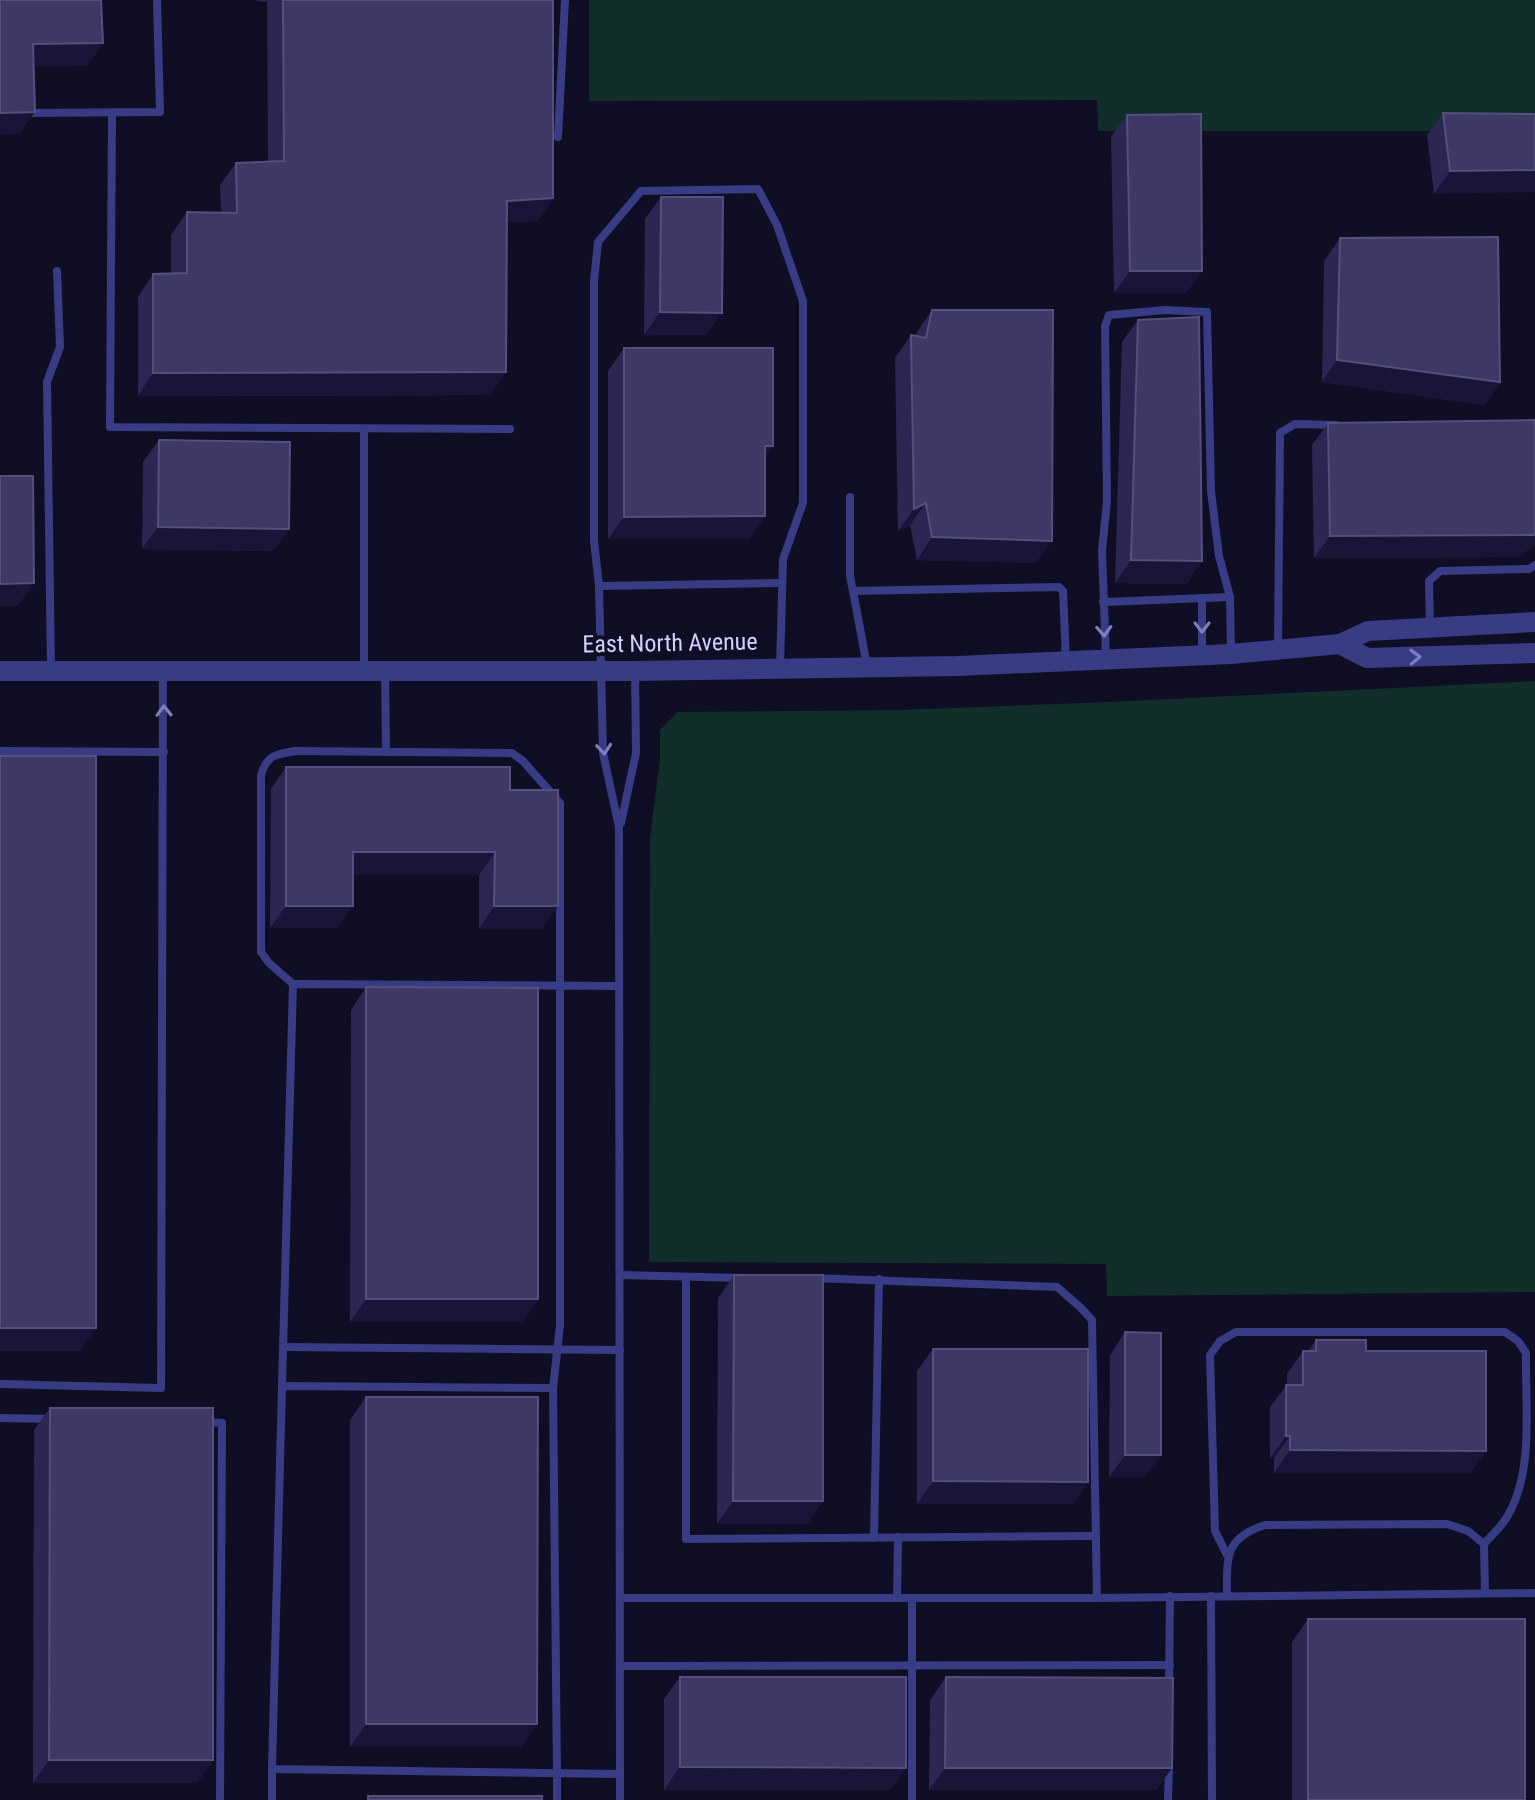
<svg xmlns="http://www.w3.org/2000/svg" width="1535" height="1800" viewBox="0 0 1535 1800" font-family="'Roboto Condensed',sans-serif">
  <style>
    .green { fill: #112e2a }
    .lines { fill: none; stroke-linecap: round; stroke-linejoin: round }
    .service { stroke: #383c84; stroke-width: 8 }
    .tertiary { stroke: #383c84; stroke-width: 20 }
    .wall { fill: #2b2652 }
    .shaded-wall { fill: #181538 }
    .building { fill: #3d3865; stroke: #54507d; stroke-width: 2 }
    .oneway { stroke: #7d7fbb }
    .labels { text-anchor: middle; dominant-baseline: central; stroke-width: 8; stroke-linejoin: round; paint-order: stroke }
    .street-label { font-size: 24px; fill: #d2d1ff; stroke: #0f0e24 }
  </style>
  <rect width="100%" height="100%" fill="#0f0e24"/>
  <g class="green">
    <path d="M 589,0 L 1535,0 L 1535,131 L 1098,131 L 1097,100 L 589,101 Z"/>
    <path d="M 1535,681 L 1535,1292 L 1107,1296 L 1106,1264 L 649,1262 L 650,838 L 660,759 L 660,730 L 678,712 L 900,710 L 1109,702 Z"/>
  </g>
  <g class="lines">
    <g class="service">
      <path d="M 24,113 L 160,112 L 157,0"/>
      <path d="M 112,113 L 110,427 L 510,429"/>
      <path d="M 558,137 L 565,0"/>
      <path d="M 850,497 L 850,576 L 853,591"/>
      <path d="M 599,586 L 782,583"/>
      <path d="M 1202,598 L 1202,654"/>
      <path d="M 1103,602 L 1230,597"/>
      <path d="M 1430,627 L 1429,581 L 1440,571 L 1529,569 L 1535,565"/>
      <path d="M 1278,649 L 1280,433 L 1295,424 L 1336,425"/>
      <path d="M 1106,659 L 1102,550 L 1107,501 L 1105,326 L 1109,315 L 1165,310 L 1207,312 L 1211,491 L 1219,556 L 1230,597 L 1231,653"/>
      <path d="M 867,666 L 853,591 L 1059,587 L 1063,591 L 1066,661"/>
      <path d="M 51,670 L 47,382 L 60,347 L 57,271"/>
      <path d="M 364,670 L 364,429"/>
      <path d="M 385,671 L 386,752"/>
      <path d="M 0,751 L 164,752"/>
      <path d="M 621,823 L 636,753 L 635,671"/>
      <path d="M 293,984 L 269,963 L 261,952 L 261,775 C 267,755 276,754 295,751 L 512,753 L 523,761 L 560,803 L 560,1325 L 553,1388"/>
      <path d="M 620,1275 L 743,1278"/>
      <path d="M 686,1277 L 686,1539 L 1095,1536"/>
      <path d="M 812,1278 L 1057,1287 L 1080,1307 L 1092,1320 L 1097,1598"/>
      <path d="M 284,1347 L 620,1350"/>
      <path d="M 0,1384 L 161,1388 L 163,671"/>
      <path d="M 282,1386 L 293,984 L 619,986"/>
      <path d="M 0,1418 L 51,1419"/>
      <path d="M 205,1422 L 222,1423 L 220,1800"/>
      <path d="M 874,1538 L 879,1279"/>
      <path d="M 1227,1555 L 1215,1531 L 1210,1355 L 1220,1341 L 1236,1332 L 1505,1332 L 1518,1341 L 1526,1353 C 1525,1406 1535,1475 1505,1520 C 1499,1529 1491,1536 1484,1544"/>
      <path d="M 1211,1596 L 1212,1800"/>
      <path d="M 1227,1596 C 1227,1558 1224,1538 1265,1525 L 1447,1524 L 1468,1531 L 1484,1544 L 1485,1593"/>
      <path d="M 620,1598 L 1097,1598 L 1535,1593"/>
      <path d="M 897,1598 L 898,1537"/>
      <path d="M 620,1666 L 1170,1665"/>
      <path d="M 1169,1687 L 1170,1596"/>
      <path d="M 272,1769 L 272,1800"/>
      <path d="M 557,1800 L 557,1773 L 553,1388 L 282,1386 L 272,1769 L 620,1774"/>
      <path d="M 620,1800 L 619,827 L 603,753 L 599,586 L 594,541 L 594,281 L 598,242 L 641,191 L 758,189 L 777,225 L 803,301 L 803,503 L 783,559 L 780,667"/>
      <path d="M 912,1800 L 912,1598"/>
      <path d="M 1168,1800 L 1169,1765"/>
    </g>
    <g class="tertiary">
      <path d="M 1340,644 L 1367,658 L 1535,653"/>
      <path d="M 0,671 L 635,671 L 958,666 L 1231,654 L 1340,644 L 1368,631 L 1535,622"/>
    </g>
  </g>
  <g class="wall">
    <path d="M 257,0 L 553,0 L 553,198 L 538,221 L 507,222 L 506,372 L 490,395 L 138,396 L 138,297 L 153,274 L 171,273 L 171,235 L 187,212 L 221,213 L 220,185 L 236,163 L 268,161 L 267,2 L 257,1 Z"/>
    <path d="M 1443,113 L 1535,114 L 1434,194 L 1427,135 Z"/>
    <path d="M 1127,115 L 1202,271 L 1186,293 L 1114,293 L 1111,137 Z"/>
    <path d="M 661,197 L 706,335 L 644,335 L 645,219 Z"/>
    <path d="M 1340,238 L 1500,382 L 1485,405 L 1322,382 L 1324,261 Z"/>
    <path d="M 932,310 L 1036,563 L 917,560 L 910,525 L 898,531 L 895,358 L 911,335 L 916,336 L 917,332 Z"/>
    <path d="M 1138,320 L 1202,561 L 1186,584 L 1115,583 L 1122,342 Z"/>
    <path d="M 624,348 L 773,446 L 765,457 L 765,516 L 749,539 L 608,539 L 608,371 Z"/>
    <path d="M 1328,423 L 1518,557 L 1314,558 L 1312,445 Z"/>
    <path d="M 159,440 L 289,529 L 273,551 L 142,549 L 143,462 Z"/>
    <path d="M 286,767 L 510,790 L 542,929 L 479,929 L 479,875 L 353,875 L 337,928 L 270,928 L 271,789 Z"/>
    <path d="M 366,987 L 538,1299 L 522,1322 L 350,1322 L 351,1010 Z"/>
    <path d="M 734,1275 L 823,1501 L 807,1524 L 717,1524 L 718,1298 Z"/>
    <path d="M 1125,1332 L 1145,1477 L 1109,1477 L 1110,1355 Z"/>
    <path d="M 1316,1340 L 1366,1351 L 1486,1451 L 1470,1473 L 1274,1473 L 1274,1458 L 1270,1458 L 1270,1407 L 1287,1385 L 1287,1374 L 1303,1351 L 1308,1351 Z"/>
    <path d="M 933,1349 L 1088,1482 L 1073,1504 L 917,1504 L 917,1371 Z"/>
    <path d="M 366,1397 L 537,1724 L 521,1747 L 350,1747 L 350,1420 Z"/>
    <path d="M 50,1408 L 213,1760 L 197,1783 L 33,1783 L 34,1430 Z"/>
    <path d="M 1308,1619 L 1525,1800 L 1292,1800 L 1292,1642 Z"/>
    <path d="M 680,1677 L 906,1768 L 890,1790 L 664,1790 L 664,1699 Z"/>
    <path d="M 946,1677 L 1172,1768 L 1156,1790 L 929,1790 L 930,1700 Z"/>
  </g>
  <g class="shaded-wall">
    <path d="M 103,43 L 87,66 L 17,67 L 33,44 Z"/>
    <path d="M 35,112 L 20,134 L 0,135 L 0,113 Z"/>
    <path d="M 1535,170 L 1535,192 L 1434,194 L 1450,171 Z"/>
    <path d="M 553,198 L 538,221 L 491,223 L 507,201 Z"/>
    <path d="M 1130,271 L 1202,271 L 1186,293 L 1114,293 Z"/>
    <path d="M 660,312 L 722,313 L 706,335 L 644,335 Z"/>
    <path d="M 1337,360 L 1500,382 L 1485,405 L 1322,382 Z"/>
    <path d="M 506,372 L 490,395 L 138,396 L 153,373 Z"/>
    <path d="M 765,446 L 773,446 L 757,469 Z"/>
    <path d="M 926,503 L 910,525 L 898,531 L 914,509 Z"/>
    <path d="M 765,516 L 749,539 L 608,539 L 624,517 Z"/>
    <path d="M 158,527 L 289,529 L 273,551 L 142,549 Z"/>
    <path d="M 1535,534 L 1535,546 L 1518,557 L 1314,558 L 1330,536 Z"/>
    <path d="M 932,537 L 1052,541 L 1036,563 L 917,560 Z"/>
    <path d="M 1131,560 L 1202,561 L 1186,584 L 1115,583 Z"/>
    <path d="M 34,583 L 18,606 L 0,606 L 0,584 Z"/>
    <path d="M 353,852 L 495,852 L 479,875 L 337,875 Z"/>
    <path d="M 286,906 L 353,906 L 337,928 L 270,928 Z"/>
    <path d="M 494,906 L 558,906 L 542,929 L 479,929 Z"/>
    <path d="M 366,1299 L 538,1299 L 522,1322 L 350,1322 Z"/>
    <path d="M 0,1328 L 96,1328 L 80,1351 L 0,1351 Z"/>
    <path d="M 1286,1436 L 1290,1436 L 1274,1458 L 1270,1458 Z"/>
    <path d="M 1290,1450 L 1486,1451 L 1470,1473 L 1274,1473 Z"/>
    <path d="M 1125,1455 L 1161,1455 L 1145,1477 L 1109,1477 Z"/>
    <path d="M 933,1481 L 1088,1482 L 1073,1504 L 917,1504 Z"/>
    <path d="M 733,1501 L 823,1501 L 807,1524 L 717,1524 Z"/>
    <path d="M 366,1724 L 537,1724 L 521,1747 L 350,1747 Z"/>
    <path d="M 49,1760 L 213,1760 L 197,1783 L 33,1783 Z"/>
    <path d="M 680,1767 L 906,1768 L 890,1790 L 664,1790 Z"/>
    <path d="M 945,1768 L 1172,1768 L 1156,1790 L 929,1790 Z"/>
  </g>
  <g class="building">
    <path d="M 0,0 L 101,0 L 103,43 L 33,44 L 35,112 L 0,113 Z"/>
    <path d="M 283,0 L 553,0 L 553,198 L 507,201 L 506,372 L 153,373 L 153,274 L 187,273 L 187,212 L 237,213 L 236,163 L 284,161 Z"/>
    <path d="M 1443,113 L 1535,114 L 1535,170 L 1450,171 Z"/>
    <path d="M 1201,114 L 1202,271 L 1130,271 L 1127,115 Z"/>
    <path d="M 661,197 L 723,197 L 722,313 L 660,312 Z"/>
    <path d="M 1498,237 L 1500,382 L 1337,360 L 1340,238 Z"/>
    <path d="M 932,310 L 1053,310 L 1052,541 L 932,537 L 926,503 L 914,509 L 911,335 L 926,338 Z"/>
    <path d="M 1199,317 L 1202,561 L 1131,560 L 1138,320 Z"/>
    <path d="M 624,348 L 773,348 L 773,446 L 765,446 L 765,516 L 624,517 Z"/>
    <path d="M 1535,420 L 1535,534 L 1534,535 L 1330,536 L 1328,423 Z"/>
    <path d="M 159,440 L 290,442 L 289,529 L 158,527 Z"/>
    <path d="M 0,476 L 33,476 L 34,583 L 0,584 Z"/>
    <rect x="0" y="756" width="96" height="572"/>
    <path d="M 286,767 L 510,767 L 510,790 L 558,790 L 558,906 L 494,906 L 495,852 L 353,852 L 353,906 L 286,906 Z"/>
    <path d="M 366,987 L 538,988 L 538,1299 L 366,1299 Z"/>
    <path d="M 734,1275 L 823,1275 L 823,1501 L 733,1501 Z"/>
    <path d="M 1125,1332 L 1161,1333 L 1161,1455 L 1125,1455 Z"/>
    <path d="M 1316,1340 L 1366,1340 L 1366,1351 L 1486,1351 L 1486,1451 L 1290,1450 L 1290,1436 L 1286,1436 L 1286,1385 L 1303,1385 L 1303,1351 L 1316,1351 Z"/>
    <path d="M 933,1349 L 1088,1349 L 1088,1482 L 933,1481 Z"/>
    <path d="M 366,1397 L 538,1397 L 537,1724 L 366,1724 Z"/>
    <path d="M 50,1408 L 213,1408 L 213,1760 L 49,1760 Z"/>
    <rect x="1308" y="1619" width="217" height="181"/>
    <path d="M 680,1677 L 906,1677 L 906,1768 L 680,1767 Z"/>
    <path d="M 946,1677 L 1173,1678 L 1172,1768 L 945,1768 Z"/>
    <rect x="368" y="1796" width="174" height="4"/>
  </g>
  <defs><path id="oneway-chevron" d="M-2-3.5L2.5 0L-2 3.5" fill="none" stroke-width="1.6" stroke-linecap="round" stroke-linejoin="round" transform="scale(2)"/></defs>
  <g class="oneway">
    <use href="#oneway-chevron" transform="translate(1202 627) rotate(90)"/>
    <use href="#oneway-chevron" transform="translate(1104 631) rotate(87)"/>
    <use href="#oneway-chevron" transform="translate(1415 657) rotate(-2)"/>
    <use href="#oneway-chevron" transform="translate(164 711) rotate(-91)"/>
    <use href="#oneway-chevron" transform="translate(604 749) rotate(85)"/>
  </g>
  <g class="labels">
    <g class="street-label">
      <text transform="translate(670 643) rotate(-1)">East North Avenue</text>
    </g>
  </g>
</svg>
